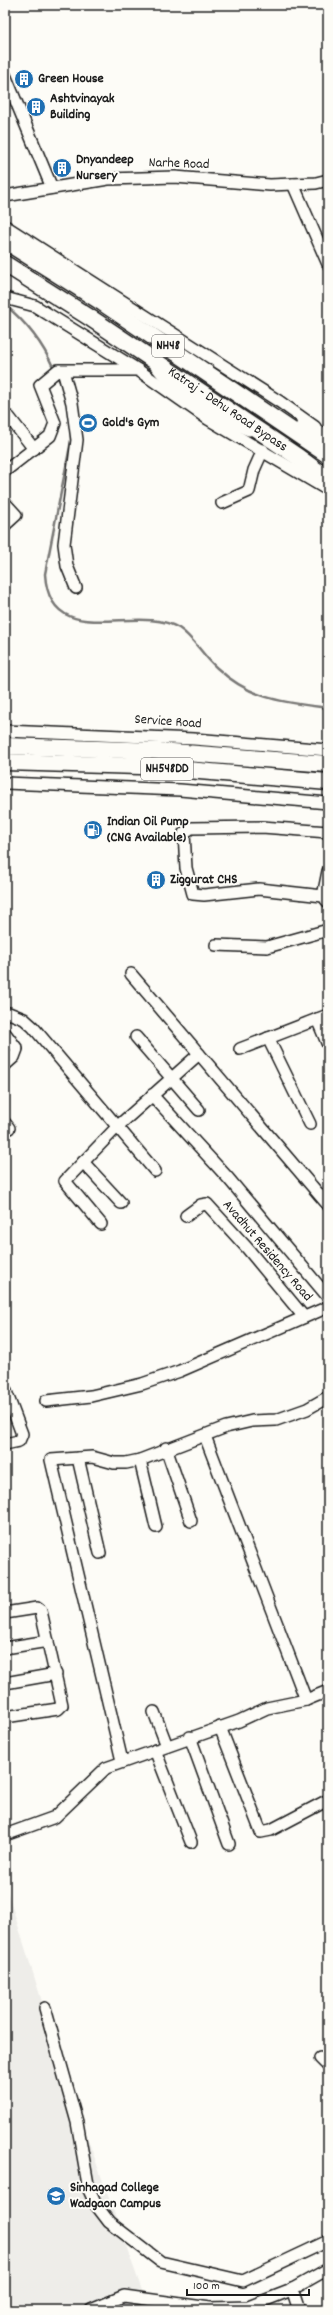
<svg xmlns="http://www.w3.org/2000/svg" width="333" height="2315" viewBox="0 0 333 2315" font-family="Dekko,sans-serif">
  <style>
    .built { fill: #eeede9 }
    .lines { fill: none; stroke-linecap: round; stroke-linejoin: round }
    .stream { stroke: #797876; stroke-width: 2.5 }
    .minor-casing { stroke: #1c1c1c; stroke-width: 14 }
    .highway-casing { stroke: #1c1c1c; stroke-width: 19 }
    .minor { stroke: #fdfcf7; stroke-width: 11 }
    .highway { stroke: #fdfcf7; stroke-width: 16 }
    .labels { text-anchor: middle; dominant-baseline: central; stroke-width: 4; stroke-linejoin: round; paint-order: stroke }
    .shield { fill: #fdfcf7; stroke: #605f5e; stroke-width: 1 }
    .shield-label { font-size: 13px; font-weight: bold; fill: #1c1c1c }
    .poi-label { font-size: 14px; font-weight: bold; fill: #1c1c1c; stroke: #fdfcf7; text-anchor: start }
    .street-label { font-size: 14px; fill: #1c1c1c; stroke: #fdfcf7 }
  </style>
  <rect width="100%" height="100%" fill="#fdfcf7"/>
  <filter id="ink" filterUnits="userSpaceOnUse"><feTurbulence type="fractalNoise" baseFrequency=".025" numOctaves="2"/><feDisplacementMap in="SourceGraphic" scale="8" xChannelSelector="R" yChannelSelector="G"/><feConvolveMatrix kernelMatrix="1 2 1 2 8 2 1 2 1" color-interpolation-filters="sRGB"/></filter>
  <g filter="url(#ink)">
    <path class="built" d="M 5,1884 L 67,2081 L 149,2310 L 5,2310 Z"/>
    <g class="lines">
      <g class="stream">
        <path d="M 5,305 C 26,322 43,344 54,369"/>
        <path d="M 57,375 L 63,389"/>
        <path d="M 71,431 L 71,441 L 45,574 C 50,653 137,602 179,628 C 194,638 203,656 217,668 C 252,700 283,702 328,708"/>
      </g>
      <g class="minor-casing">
        <g id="minor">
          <path d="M 5,75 L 52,188"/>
          <path d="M 293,184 L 328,264"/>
          <path d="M 5,196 L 108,179 L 175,177 L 270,185 L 316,183 L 328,180"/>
          <path d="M 5,226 L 280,402 L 315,427"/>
          <path d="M 5,298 L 35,306 L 138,370 L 208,419 L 328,490"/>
          <path d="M 154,364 C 177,395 214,417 249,430"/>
          <path d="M 63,371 L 72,403 L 77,440 L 64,544 L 67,566 L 76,588"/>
          <path d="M 5,420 L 9,417 L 34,449"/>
          <path d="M 5,471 L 50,436 L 55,423 L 40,385 L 58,370 L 138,370"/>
          <path d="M 5,503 L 16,515 L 5,525"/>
          <path d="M 222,503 L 249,491 L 254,470 L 263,450"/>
          <path d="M 5,731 L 194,739 L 328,750"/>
          <path d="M 5,783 L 180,790 L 328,803"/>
          <path d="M 328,832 L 262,827 L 191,828 L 184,833 L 186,868 L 193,894 L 204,895 L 259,889 L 323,896 L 328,902"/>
          <path d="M 323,896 L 328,871"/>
          <path d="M 216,945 L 267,947 L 328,930"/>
          <path d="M 131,974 L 328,1205"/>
          <path d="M 5,1015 L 9,1013 L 24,1019 L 33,1027 L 155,1171"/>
          <path d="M 317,1019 L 328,1045"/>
          <path d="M 5,1033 L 17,1049 L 14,1057 L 5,1065"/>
          <path d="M 136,1037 L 199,1110"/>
          <path d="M 268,1038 L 310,1124"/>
          <path d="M 240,1049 L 328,1015"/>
          <path d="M 152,1095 L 228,1178 L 328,1297"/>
          <path d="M 5,1123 L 9,1128"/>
          <path d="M 83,1162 L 121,1203"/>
          <path d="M 186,1216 L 201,1205 L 207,1204 L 247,1248 L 304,1317"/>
          <path d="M 101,1224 L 65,1181 L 118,1126 L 199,1054"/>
          <path d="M 5,1389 L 22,1434 L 19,1441 L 5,1444"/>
          <path d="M 46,1401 L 91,1396 L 142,1384 L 180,1371 L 328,1307"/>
          <path d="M 205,1436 L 306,1700"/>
          <path d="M 166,1448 L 191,1521"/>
          <path d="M 78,1458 L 100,1553"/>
          <path d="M 140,1460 L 156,1527"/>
          <path d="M 5,1613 L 37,1608 L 41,1611 L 62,1705 L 58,1709 L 5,1717"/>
          <path d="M 5,1648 L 48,1641"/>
          <path d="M 5,1683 L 56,1674"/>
          <path d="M 154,1712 L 167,1746"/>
          <path d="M 220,1727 L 261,1832 L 271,1830 L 328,1800"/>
          <path d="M 190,1737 L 229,1844"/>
          <path d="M 155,1750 L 191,1842"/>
          <path d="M 122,1761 L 51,1460 L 92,1457 L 114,1463 L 126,1463 L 140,1460 L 226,1427 L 252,1421 L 276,1420 L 307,1409 L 328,1397"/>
          <path d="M 5,1835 L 55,1817 L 106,1768 L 239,1721 L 267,1708 L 306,1700 L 328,1691"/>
          <path d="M 45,2008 L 77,2122 L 89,2190 L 96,2205 L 109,2222 L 161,2262 L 243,2281 L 328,2241"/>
          <path d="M 320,2058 L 328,2066"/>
          <path d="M 292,2289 L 299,2310"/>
          <path d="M 91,2310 L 124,2296 L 210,2308 L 248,2307 L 289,2291 L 328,2269"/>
        </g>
      </g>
      <g class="highway-casing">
        <g id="highway">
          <path d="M 5,241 L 103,303 L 328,455"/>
          <path id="s1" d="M 5,264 L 92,319 L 298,457 L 328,479"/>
          <path d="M 304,426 L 328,439"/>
          <path d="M 5,746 L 159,751 L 328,764"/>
          <path d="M 5,762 L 140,766 L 328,782"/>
        </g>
      </g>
      <use href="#minor" class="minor"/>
      <use href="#highway" class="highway"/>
    </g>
  </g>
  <defs>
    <g id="building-disc" transform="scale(1)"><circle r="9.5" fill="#1f6fb2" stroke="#fdfcf7"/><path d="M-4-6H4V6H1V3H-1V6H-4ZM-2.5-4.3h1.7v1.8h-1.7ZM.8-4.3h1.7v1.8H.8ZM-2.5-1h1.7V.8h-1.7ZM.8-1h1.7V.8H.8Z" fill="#fff"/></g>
    <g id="stadium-disc" transform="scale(1)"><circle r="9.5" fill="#1f6fb2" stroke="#fdfcf7"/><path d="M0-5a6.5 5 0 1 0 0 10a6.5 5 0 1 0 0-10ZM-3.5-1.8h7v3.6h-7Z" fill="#fff"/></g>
    <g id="fuel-disc" transform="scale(1)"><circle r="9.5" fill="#1f6fb2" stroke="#fdfcf7"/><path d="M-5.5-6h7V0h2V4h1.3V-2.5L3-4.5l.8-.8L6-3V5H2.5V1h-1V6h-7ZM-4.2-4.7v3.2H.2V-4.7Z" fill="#fff"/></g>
    <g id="university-disc" transform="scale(1)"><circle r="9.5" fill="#1f6fb2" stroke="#fdfcf7"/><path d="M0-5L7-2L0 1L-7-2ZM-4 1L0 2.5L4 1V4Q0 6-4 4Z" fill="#fff"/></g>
  </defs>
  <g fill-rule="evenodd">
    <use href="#building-disc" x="24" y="79"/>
    <use href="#building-disc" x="36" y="107"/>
    <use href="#building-disc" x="62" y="168"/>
    <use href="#stadium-disc" x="88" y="423"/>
    <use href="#fuel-disc" x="93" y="830"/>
    <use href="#building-disc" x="156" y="880"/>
    <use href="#university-disc" x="56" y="2196"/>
  </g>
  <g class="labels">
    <g class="shield">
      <rect x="152" y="335" width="32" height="22" rx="3"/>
      <rect x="141" y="758" width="52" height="22" rx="3"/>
    </g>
    <g class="shield-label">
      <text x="168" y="346">NH48</text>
      <text x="167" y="769">NH548DD</text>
    </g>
    <g class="poi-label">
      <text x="38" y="79">Green House</text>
      <text x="50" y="99">Ashtvinayak<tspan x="50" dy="16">Building</tspan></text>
      <text x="76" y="160">Dnyandeep<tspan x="76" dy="16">Nursery</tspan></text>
      <text x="102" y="423">Gold's Gym</text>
      <text x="107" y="822">Indian Oil Pump<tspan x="107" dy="16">(CNG Available)</tspan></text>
      <text x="170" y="880">Ziggurat CHS</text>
      <text x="70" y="2188">Sinhagad College<tspan x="70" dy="16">Wadgaon Campus</tspan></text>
    </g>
    <g class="street-label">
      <text transform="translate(179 164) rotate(2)">Narhe Road</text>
      <text stroke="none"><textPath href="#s1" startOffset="266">Katraj - Dehu Road Bypass</textPath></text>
      <text transform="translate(168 722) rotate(4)">Service Road</text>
      <text transform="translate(267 1251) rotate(49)">Avadhut Residency Road</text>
    </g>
  </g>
  <rect width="333" height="2315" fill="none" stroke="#fdfcf7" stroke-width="20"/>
  <rect x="10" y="10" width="313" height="2295" fill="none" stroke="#1c1c1c" stroke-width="1.5" filter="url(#ink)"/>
  <path d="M187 2289v6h122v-6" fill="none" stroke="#1c1c1c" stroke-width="2"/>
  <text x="193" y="2289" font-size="12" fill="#1c1c1c" stroke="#fdfcf7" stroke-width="3" paint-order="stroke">100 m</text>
</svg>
